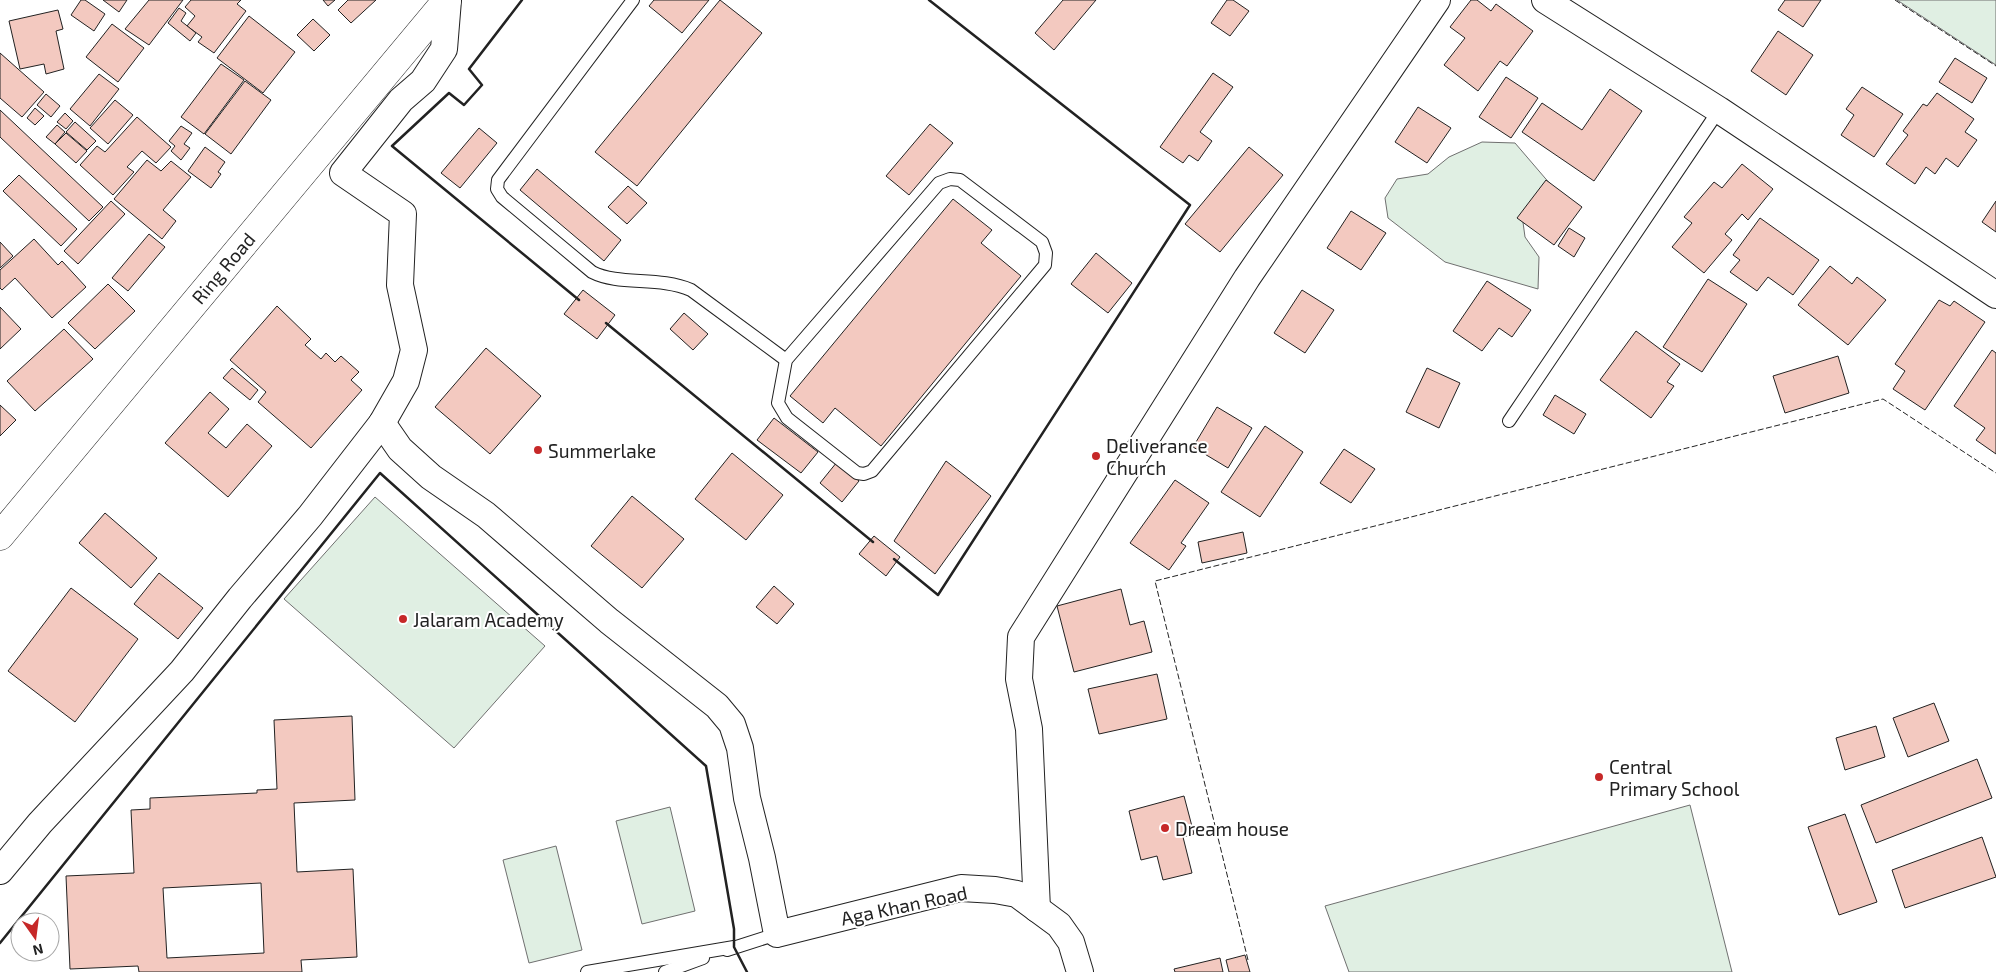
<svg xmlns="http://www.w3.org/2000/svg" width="1996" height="972" viewBox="0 0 1996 972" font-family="'Exo 2',sans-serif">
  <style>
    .green { fill: #e0efe3; stroke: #6f6f6f }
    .building { fill: #f3c9c0; stroke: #222; fill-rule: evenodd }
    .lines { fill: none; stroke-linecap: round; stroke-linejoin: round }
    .service-casing { stroke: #222; stroke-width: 14 }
    .minor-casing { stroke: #222; stroke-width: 28 }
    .secondary-casing { stroke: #222; stroke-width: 29 }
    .service { stroke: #fff; stroke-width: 12 }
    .minor { stroke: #fff; stroke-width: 26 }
    .secondary { stroke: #fff; stroke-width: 28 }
    .fence { stroke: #222; stroke-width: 1; stroke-dasharray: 6 2.5; stroke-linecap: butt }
    .wall { stroke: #222; stroke-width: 2.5 }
    .poi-dot { fill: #c62828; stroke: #fff; stroke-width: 2 }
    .labels { text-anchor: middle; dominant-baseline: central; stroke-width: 4; stroke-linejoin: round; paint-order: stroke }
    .street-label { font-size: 19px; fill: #222; stroke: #fff }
    .poi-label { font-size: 19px; fill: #222; stroke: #fff; text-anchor: start }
  </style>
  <rect width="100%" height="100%" fill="#fff"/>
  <g class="green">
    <path d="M 1897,0 L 1996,0 L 1996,65 Z"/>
    <path d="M 1482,142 L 1515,143 L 1551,185 L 1522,215 L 1525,237 L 1539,257 L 1538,289 L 1445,262 L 1388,218 L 1385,198 L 1397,179 L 1428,174 L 1449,157 Z"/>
    <path d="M 375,497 L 545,646 L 454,748 L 284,599 Z"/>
    <path d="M 1690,805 L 1732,972 L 1349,972 L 1325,906 Z"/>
    <path d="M 670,807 L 695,911 L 642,924 L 616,821 Z"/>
    <path d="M 556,846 L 582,950 L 529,963 L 503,860 Z"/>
  </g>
  <g class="building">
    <path d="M 81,0 L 85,0 L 105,14 L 94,31 L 71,15 Z"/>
    <path d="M 103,0 L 127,0 L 119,12 Z"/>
    <path d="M 149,0 L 183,0 L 149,45 L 125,29 Z"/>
    <path d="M 191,0 L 241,0 L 237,4 L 246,11 L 214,53 L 198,42 L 202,37 L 187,26 L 195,16 L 185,7 Z"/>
    <path d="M 323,0 L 335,0 L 328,6 Z"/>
    <path d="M 348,0 L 376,0 L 351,23 L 338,10 Z"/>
    <path d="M 654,0 L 709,0 L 682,33 L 649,6 Z"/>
    <path d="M 720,0 L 762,33 L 637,186 L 595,152 Z"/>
    <path d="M 1063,0 L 1096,0 L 1054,50 L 1035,33 Z"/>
    <path d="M 1227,0 L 1233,0 L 1249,11 L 1230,36 L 1211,23 Z"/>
    <path d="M 1471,0 L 1477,0 L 1491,11 L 1496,4 L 1533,31 L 1507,66 L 1500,61 L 1478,91 L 1444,65 L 1465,38 L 1450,27 Z"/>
    <path d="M 1785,0 L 1821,0 L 1803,27 L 1778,10 Z"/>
    <path d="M 179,8 L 186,13 L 181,21 L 196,33 L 190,41 L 168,23 Z"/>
    <path d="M 58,10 L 63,29 L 56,31 L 64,69 L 46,74 L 44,64 L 20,69 L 9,21 Z"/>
    <path d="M 249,16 L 295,52 L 263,93 L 217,58 Z"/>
    <path d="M 313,19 L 330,35 L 314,51 L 297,35 Z"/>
    <path d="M 112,24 L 144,48 L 118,82 L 86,57 Z"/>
    <path d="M 1778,31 L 1813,55 L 1786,95 L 1751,71 Z"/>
    <path d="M 0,53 L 44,92 L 22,117 L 0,98 Z"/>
    <path d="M 1955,58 L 1987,78 L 1972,103 L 1939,82 Z"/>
    <path d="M 221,64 L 244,80 L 204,134 L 181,117 Z"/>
    <path d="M 1213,73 L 1233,87 L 1200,132 L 1212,141 L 1198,161 L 1189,155 L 1183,163 L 1160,147 Z"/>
    <path d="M 99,74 L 119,89 L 90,126 L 70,109 Z"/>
    <path d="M 1506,77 L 1538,98 L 1511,138 L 1479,117 Z"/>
    <path d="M 245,81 L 271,100 L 231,154 L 205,134 Z"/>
    <path d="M 1862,87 L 1903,114 L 1874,157 L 1841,135 L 1854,115 L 1846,109 Z"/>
    <path d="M 1610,89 L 1642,111 L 1594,181 L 1522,132 L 1542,103 L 1582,130 Z"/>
    <path d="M 1937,93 L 1974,119 L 1965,132 L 1977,140 L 1958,167 L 1946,158 L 1935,174 L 1926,167 L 1915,184 L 1886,164 L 1908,135 L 1903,131 L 1923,104 L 1927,106 Z"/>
    <path d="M 46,94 L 60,106 L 51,117 L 37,105 Z"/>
    <path d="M 115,100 L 133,115 L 108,144 L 90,128 Z"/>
    <path d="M 1418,107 L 1451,128 L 1427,163 L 1395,142 Z"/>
    <path d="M 35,108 L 44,116 L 35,125 L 27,118 Z"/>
    <path d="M 0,110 L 103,207 L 89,221 L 0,137 Z"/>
    <path d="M 65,113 L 73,121 L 66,129 L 57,122 Z"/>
    <path d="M 137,117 L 171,147 L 156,163 L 142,151 L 127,167 L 134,172 L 113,195 L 80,165 L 97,146 L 105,152 Z"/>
    <path d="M 75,122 L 96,141 L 87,150 L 66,132 Z"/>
    <path d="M 930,124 L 953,143 L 909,195 L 886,176 Z"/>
    <path d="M 57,125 L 65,132 L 55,144 L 46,137 Z"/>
    <path d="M 181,126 L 192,133 L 184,144 L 190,148 L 181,160 L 171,151 L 175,146 L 169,141 Z"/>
    <path d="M 479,128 L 497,143 L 460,188 L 441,173 Z"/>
    <path d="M 66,133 L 87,151 L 76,163 L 55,144 Z"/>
    <path d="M 205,147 L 225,162 L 218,172 L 221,174 L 211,188 L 188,171 Z"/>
    <path d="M 1249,147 L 1283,175 L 1220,252 L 1185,224 Z"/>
    <path d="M 147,160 L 161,171 L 171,161 L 191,177 L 163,210 L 176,221 L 162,239 L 114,199 Z"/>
    <path d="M 1742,164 L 1773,189 L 1748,220 L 1742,214 L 1725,234 L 1732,240 L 1704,273 L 1672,247 L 1692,223 L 1684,217 L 1714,182 L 1722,188 Z"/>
    <path d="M 537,169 L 621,240 L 604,261 L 520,190 Z"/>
    <path d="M 19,175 L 77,229 L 61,246 L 3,191 Z"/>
    <path d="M 1546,180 L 1582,207 L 1554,245 L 1517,218 Z"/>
    <path d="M 628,186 L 647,203 L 627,224 L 608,207 Z"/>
    <path d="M 953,199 L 992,230 L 981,243 L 1021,276 L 881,446 L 835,408 L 823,423 L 790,396 Z"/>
    <path d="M 111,201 L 125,214 L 78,264 L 64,251 Z"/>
    <path d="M 1996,201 L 1996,232 L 1982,222 Z"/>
    <path d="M 1351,211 L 1386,233 L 1361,270 L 1327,248 Z"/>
    <path d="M 1760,218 L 1819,260 L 1793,295 L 1768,277 L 1757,291 L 1730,272 L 1740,260 L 1733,255 Z"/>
    <path d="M 1569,228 L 1585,238 L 1574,257 L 1558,246 Z"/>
    <path d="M 149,234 L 165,247 L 128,291 L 112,278 Z"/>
    <path d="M 34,239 L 58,265 L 62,261 L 86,287 L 52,318 L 15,278 L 2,290 L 0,288 L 0,270 Z"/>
    <path d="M 0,242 L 13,256 L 0,268 Z"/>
    <path d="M 1096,253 L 1132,283 L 1108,313 L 1071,284 Z"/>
    <path d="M 1830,266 L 1852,284 L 1857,277 L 1886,300 L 1848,345 L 1798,305 Z"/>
    <path d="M 1708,279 L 1747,304 L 1702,372 L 1663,347 Z"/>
    <path d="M 1487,281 L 1531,310 L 1512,337 L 1499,328 L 1482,351 L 1453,331 Z"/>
    <path d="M 108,284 L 135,311 L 95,349 L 68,323 Z"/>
    <path d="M 583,290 L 615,315 L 597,339 L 564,314 Z"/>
    <path d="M 1302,290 L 1334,310 L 1305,353 L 1274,333 Z"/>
    <path d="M 1939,300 L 1950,306 L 1954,301 L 1985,322 L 1925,410 L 1893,389 L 1905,371 L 1895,364 Z"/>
    <path d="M 277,306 L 311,339 L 305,345 L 321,359 L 326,353 L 335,362 L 341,356 L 359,372 L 351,380 L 362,390 L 311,448 L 258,402 L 266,392 L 230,360 Z"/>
    <path d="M 0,307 L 21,329 L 0,349 Z"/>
    <path d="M 684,313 L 708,334 L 693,350 L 670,329 Z"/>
    <path d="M 64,329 L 93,359 L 35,411 L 7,381 Z"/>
    <path d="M 1636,331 L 1680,364 L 1667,382 L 1674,386 L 1651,418 L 1600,380 Z"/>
    <path d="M 486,348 L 541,396 L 490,454 L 435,407 Z"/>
    <path d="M 1992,350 L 1996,353 L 1996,454 L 1976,440 L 1985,428 L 1954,406 Z"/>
    <path d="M 1838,356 L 1849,393 L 1785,413 L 1773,376 Z"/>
    <path d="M 232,368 L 258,390 L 250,400 L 223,378 Z"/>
    <path d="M 1427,368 L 1460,383 L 1439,428 L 1406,412 Z"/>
    <path d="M 210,392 L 229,409 L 208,433 L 226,448 L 247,424 L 272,446 L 228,497 L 165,443 Z"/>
    <path d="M 1555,395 L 1586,414 L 1574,434 L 1543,415 Z"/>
    <path d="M 0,405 L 16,420 L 0,436 Z"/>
    <path d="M 1217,407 L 1252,428 L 1228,468 L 1193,447 Z"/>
    <path d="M 774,418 L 818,452 L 801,473 L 757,440 Z"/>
    <path d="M 1265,426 L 1303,452 L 1260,517 L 1221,492 Z"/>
    <path d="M 1344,449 L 1375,469 L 1351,503 L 1320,483 Z"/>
    <path d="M 732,453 L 783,495 L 746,540 L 695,499 Z"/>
    <path d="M 946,461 L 991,496 L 935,574 L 894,541 Z"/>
    <path d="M 837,462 L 859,481 L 842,502 L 820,483 Z"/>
    <path d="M 1175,480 L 1209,503 L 1181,543 L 1186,546 L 1169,570 L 1130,543 Z"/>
    <path d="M 632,496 L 684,539 L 642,588 L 591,546 Z"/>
    <path d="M 105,513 L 157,558 L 131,588 L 79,543 Z"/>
    <path d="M 1243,532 L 1247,553 L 1202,563 L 1198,542 Z"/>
    <path d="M 874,536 L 900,557 L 886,576 L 859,554 Z"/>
    <path d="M 159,573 L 203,608 L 178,639 L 134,604 Z"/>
    <path d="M 774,586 L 794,604 L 777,624 L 756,607 Z"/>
    <path d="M 71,588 L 138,639 L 75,722 L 8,671 Z"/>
    <path d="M 1121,589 L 1130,625 L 1144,621 L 1152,652 L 1074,672 L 1057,606 Z"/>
    <path d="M 1157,674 L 1167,719 L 1099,734 L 1088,689 Z"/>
    <path d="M 1934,703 L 1949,741 L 1908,757 L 1893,718 Z"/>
    <path d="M 352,716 L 355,800 L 294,803 L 297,872 L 353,869 L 357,957 L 301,960 L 302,972 L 139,972 L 138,966 L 70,969 L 66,876 L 134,873 L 131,810 L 150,809 L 150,798 L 257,793 L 257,790 L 277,789 L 274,720 ZM 261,883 L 264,953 L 167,958 L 163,888 Z"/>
    <path d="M 1876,726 L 1885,757 L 1845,770 L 1836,738 Z"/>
    <path d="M 1977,759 L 1992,798 L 1876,843 L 1861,805 Z"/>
    <path d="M 1184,796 L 1194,834 L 1183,837 L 1192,873 L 1163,880 L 1157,856 L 1141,860 L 1129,811 Z"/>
    <path d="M 1845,814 L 1877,902 L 1839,915 L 1808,827 Z"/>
    <path d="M 1982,837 L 1996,877 L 1905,908 L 1892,870 Z"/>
    <path d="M 1245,955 L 1250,972 L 1229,972 L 1226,960 Z"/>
    <path d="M 1220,958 L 1223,972 L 1175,972 L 1174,969 Z"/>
  </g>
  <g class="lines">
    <g class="service-casing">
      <g id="service">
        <path d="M 633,0 L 498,180 L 497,189 L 502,197 L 592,272 C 619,286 659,276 691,290 L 786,360"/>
        <path d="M 950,179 L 960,180 L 1042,242 L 1046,253 L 1045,265 L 872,471 L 864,474 L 857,473 L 787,418 L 778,403 L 786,360 L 939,183 Z"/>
        <path d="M 1509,421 L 1719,110"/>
        <path d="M 727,950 L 777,934"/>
        <path d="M 587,972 L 734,947"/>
        <path d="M 665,972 L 703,958"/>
      </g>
    </g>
    <g class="minor-casing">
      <g id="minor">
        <path d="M 1545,0 L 1719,110 L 1996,295"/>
        <path d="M 382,423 L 400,449 L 431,477 L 486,515 L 609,621 L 717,706 L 732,724 L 740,748 L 747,798 L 762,858 L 777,934 L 961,888 L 995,890 L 1017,894 L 1059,925 L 1071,942 L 1080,972"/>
        <path d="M 0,871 L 40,823 L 182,671 L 240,598 L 310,516 L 382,423 L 406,381 L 414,350 L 400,285 L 403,214 L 343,173 L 401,100 L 423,81 L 444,49 L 448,0"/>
        <path d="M 1037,909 L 1029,729 L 1019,679 L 1021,637 L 1247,278 L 1437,0"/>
      </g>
    </g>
    <g class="secondary-casing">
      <path id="secondary" d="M 0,536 L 447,0"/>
    </g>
    <use href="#service" class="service"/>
    <use href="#minor" class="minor"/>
    <use href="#secondary" class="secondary"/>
    <g class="fence">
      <path d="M 1895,0 L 1996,66"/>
      <path d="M 1248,960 L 1155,581 L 1883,399 L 1996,473"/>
    </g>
    <g class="wall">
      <path d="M 522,0 L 469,69 L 482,85 L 464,105 L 449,93 L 392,146 L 579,300"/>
      <path d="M 606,323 L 873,542"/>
      <path d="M 894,559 L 938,595 L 1190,205 L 929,0"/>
      <path d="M 0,943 L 380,473 L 706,766 L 734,929 L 734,947 L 747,972"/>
    </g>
  </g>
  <g class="poi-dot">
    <circle cx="538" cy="450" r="5"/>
    <circle cx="1096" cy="456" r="5"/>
    <circle cx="403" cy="619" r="5"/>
    <circle cx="1599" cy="777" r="5"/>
    <circle cx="1165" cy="828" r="5"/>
  </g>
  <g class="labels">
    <g class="street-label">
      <text transform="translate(223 268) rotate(-50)">Ring Road</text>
      <text transform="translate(904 905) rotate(-12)">Aga Khan Road</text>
    </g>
    <g class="poi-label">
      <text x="1106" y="445">Deliverance<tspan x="1106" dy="22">Church</tspan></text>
      <text x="548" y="450">Summerlake</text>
      <text x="413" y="619">Jalaram Academy</text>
      <text x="1609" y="766">Central<tspan x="1609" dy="22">Primary School</tspan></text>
      <text x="1175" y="828">Dream house</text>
    </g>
  </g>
  <g transform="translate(35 937) rotate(166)"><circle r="24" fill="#ffffff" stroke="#a7a7a7"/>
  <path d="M0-4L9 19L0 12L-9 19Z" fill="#c62828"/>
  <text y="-8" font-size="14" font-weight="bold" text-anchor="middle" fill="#222222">N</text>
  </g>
</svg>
